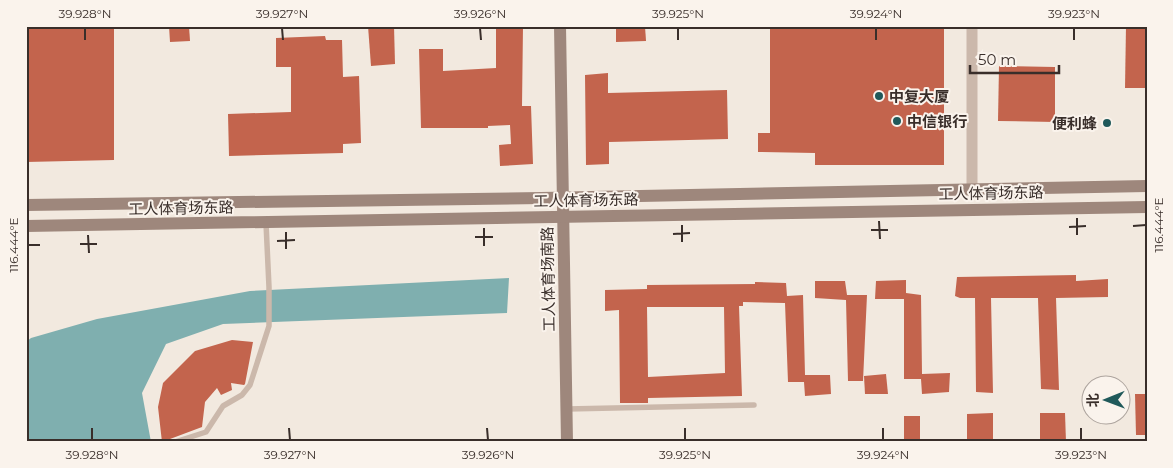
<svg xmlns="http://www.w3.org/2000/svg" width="1173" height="468" viewBox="0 0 1173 468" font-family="Montserrat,'Noto Sans SC',sans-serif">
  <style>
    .water { fill: #7fafaf }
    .building { fill: #c3644d; fill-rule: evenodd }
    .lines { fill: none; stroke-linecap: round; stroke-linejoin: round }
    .lane { stroke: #cbb8ab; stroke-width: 5.5 }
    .street { stroke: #cbb8ab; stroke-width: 11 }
    .secondary { stroke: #9e877c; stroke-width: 12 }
    .ticks { fill: none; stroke: #392e2a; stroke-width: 2 }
    .poi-dot { fill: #20595a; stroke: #faf3ec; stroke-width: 2 }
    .labels { text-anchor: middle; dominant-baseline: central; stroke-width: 4; stroke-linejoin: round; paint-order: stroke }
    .poi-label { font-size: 15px; font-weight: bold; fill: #392e2a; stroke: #faf3ec; text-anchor: start }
    .street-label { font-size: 15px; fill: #392e2a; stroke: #faf3ec }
    .neatline { fill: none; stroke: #392e2a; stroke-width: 2 }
    .ticks-label { font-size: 12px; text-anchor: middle; fill: #392e2a }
  </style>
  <rect width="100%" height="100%" fill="#f2e9df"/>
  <path class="water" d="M 509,278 L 507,313 L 223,324 L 166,344 L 142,393 L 151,442 L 26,442 L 26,342 L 31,338 L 97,319 L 250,291 Z"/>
  <g class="building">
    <path d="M 26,26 L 114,26 L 114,160 L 26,162 Z"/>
    <path d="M 169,26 L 189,26 L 190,41 L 170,42 Z"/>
    <path d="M 368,26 L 394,26 L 395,64 L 371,66 Z"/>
    <path d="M 496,26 L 523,26 L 522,106 L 531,106 L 533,164 L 500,166 L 499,145 L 511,144 L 510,125 L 488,126 L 488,128 L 421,128 L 419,49 L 443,49 L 443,71 L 496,68 Z"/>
    <path d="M 616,26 L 645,26 L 646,41 L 616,42 Z"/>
    <path d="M 770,26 L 944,26 L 944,165 L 815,165 L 815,153 L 758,152 L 758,133 L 770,133 Z"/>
    <path d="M 1126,26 L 1147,26 L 1147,88 L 1125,88 Z"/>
    <path d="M 325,36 L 326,40 L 342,40 L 343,77 L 359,76 L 361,143 L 343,144 L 343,153 L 229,156 L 228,114 L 291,112 L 291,67 L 276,67 L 276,38 Z"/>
    <path d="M 999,66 L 1055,67 L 1055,122 L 998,121 Z"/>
    <path d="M 608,73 L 608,93 L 727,90 L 728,139 L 609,142 L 609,164 L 586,165 L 585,75 Z"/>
    <path d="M 1076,275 L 1076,281 L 1108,279 L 1108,297 L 1056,298 L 1059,390 L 1041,389 L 1038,298 L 991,298 L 993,393 L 976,392 L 975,298 L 960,298 L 955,296 L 957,277 Z"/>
    <path d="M 906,280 L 906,293 L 921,295 L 922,374 L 950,373 L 949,392 L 922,394 L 921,379 L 904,379 L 904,299 L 875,299 L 876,281 Z"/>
    <path d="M 815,281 L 845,281 L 847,295 L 867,295 L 863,381 L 848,381 L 846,300 L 815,298 Z"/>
    <path d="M 755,282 L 786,283 L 787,296 L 803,295 L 805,375 L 830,375 L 831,394 L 805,396 L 804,382 L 788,382 L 785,303 L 743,302 L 743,306 L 739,306 L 742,396 L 648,398 L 648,403 L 620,403 L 619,310 L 605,311 L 605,290 L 647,289 L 647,285 L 755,284 ZM 647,307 L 724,307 L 725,373 L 648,377 Z"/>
    <path d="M 232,340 L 253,342 L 245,384 L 244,385 L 231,383 L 232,390 L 221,395 L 217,388 L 205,402 L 202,427 L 162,442 L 158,407 L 163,383 L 195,351 Z"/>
    <path d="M 886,374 L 888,394 L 865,394 L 864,376 Z"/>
    <path d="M 1135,394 L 1147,394 L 1147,435 L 1136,435 Z"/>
    <path d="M 993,413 L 993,442 L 967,442 L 967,414 Z"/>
    <path d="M 1040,413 L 1065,413 L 1066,442 L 1040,442 Z"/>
    <rect x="904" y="416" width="16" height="26"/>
  </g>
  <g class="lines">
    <g class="lane">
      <path d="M 567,409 L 754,405"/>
      <path d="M 175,442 L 206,432 L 223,406 L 242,395 L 250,385 L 269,326 L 269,287 L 266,223"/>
    </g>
    <path class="street" d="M 972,26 L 972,190"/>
    <g class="secondary">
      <path d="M 560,26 L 567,442"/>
      <path d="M 26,205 L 541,198 L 1147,186"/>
      <path d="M 26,226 L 1147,207"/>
    </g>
  </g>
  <path class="ticks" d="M 85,28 L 85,40M 282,28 L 283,40M 480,28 L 481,40M 678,28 L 678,40M 876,28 L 876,40M 1074,28 L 1074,40M 1077,218 L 1077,235M 879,221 L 880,239M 682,225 L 682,242M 1133,226 L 1146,225M 1069,227 L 1086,226M 484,228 L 484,246M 871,230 L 888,230M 286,232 L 286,249M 673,234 L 690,233M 88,235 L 89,253M 475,237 L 493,237M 277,241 L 295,240M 80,244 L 97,244M 28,245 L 40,245M 92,428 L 92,440M 289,428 L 290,440M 487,428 L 488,440M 685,428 L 685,440M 883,428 L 883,440M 1081,428 L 1081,440"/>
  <g class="poi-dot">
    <circle cx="879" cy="96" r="5"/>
    <circle cx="897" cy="121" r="5"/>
    <circle cx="1107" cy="123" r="5"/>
  </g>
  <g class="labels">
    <g class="poi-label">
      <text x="889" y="96">中复大厦</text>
      <text x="907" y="121">中信银行</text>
      <text x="1097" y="123" text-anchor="end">便利蜂</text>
    </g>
    <g class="street-label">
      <text transform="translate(991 193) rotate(-1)">工人体育场东路</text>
      <text transform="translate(586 200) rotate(-1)">工人体育场东路</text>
      <text transform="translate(181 208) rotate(-1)">工人体育场东路</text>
      <text transform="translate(548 279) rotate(-91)">工人体育场南路</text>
    </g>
  </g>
  <rect width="1173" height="468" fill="none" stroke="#faf3ec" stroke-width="55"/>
  <g transform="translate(1106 400) rotate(269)"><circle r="24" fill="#faf3ec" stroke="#ada49e"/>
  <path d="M0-4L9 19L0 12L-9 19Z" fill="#20595a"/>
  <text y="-8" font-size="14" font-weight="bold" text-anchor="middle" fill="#392e2a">北</text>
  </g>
  <path d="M970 65v8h89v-8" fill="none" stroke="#392e2a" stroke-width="2.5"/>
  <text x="978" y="65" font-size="15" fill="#392e2a" stroke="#faf3ec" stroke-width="4" paint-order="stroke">50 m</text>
  <rect x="28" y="28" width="1118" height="412" class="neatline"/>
  <g class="ticks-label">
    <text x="85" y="18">39.928°N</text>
    <text x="282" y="18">39.927°N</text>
    <text x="480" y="18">39.926°N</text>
    <text x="678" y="18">39.925°N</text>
    <text x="876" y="18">39.924°N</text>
    <text x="1074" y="18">39.923°N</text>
    <text transform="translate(1159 225) rotate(-90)" y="4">116.444°E</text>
    <text transform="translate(14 245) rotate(-90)" y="4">116.444°E</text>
    <text x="92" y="459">39.928°N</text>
    <text x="290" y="459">39.927°N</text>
    <text x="488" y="459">39.926°N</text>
    <text x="685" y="459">39.925°N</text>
    <text x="883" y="459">39.924°N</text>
    <text x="1081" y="459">39.923°N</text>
  </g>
</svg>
